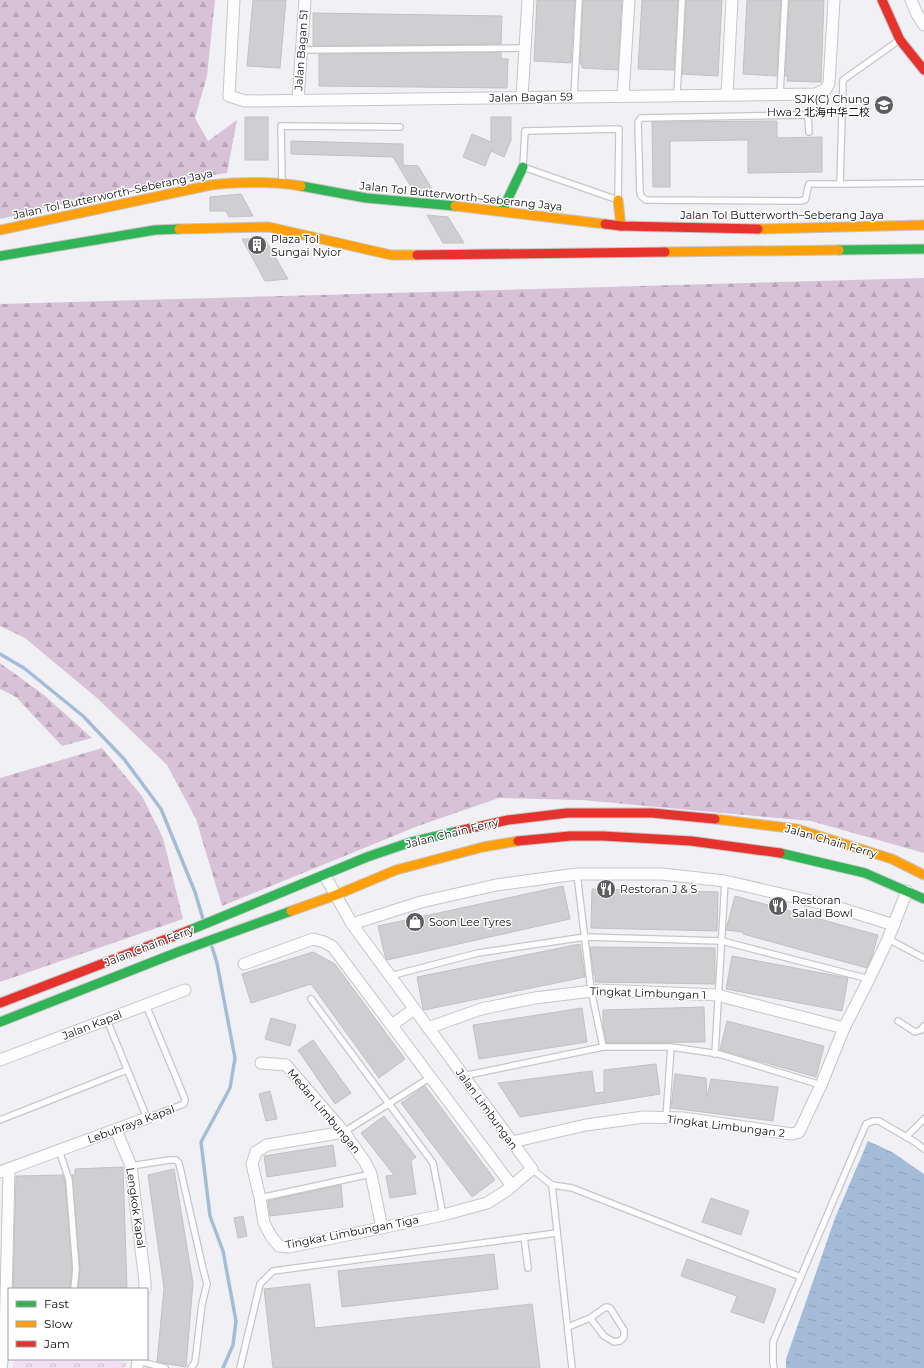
<svg xmlns="http://www.w3.org/2000/svg" width="924" height="1368" viewBox="0 0 924 1368" font-family="Montserrat,'Noto Sans SC',sans-serif">
  <style>
    .forest { fill: url(#forest-firs) }
    .park { fill: url(#park-tufts) }
    .water { fill: url(#water-ripples) }
    .lines { fill: none; stroke-linecap: round; stroke-linejoin: round }
    .stream { stroke: #a5bcd8; stroke-width: 3.5 }
    .building { fill: #cfcfd2; stroke: #c1c1c4 }
    .lane-casing { stroke: #c6c6c8; stroke-width: 8 }
    .street-casing { stroke: #c6c6c8; stroke-width: 13 }
    .fast-casing { stroke: #c6c6c8; stroke-width: 11 }
    .slow-casing { stroke: #c6c6c8; stroke-width: 11 }
    .jam-casing { stroke: #c6c6c8; stroke-width: 11 }
    .lane { stroke: #fdfdfe; stroke-width: 5.5 }
    .street { stroke: #fdfdfe; stroke-width: 11 }
    .fast { stroke: #30b455; stroke-width: 9 }
    .slow { stroke: #ff9f0a; stroke-width: 9 }
    .jam { stroke: #e5322d; stroke-width: 9 }
    .labels { text-anchor: middle; dominant-baseline: central; stroke-width: 3; stroke-linejoin: round; paint-order: stroke }
    .street-label { font-size: 11px; fill: #0e0e10; stroke: #fff }
    .poi-label { font-size: 11px; fill: #0e0e10; stroke: #fff; text-anchor: start }
  </style>
  <defs>
    <pattern id="forest-firs" width="22" height="20" patternUnits="userSpaceOnUse"><rect width="22" height="20" fill="#d8c2d8"/><path d="M5 1l3.5 6h-7zM16 11l3.5 6h-7z" fill="#b8a6b8"/></pattern>
    <pattern id="park-tufts" width="24" height="20" patternUnits="userSpaceOnUse"><rect width="24" height="20" fill="#f3dff3"/><path d="M3 7l-1-3M5 7V3M7 7l1-3M15 17l-1-3M17 17v-4M19 17l1-3" fill="none" stroke="#cfbecf"/></pattern>
    <pattern id="water-ripples" width="26" height="14" patternUnits="userSpaceOnUse"><rect width="26" height="14" fill="#a5bcd8"/><path d="M2 4q2-2 4 0t4 0M15 11q2-2 4 0t4 0" fill="none" stroke="#8da0b8"/></pattern>
  </defs>
  <rect width="100%" height="100%" fill="#f1f1f5"/>
  <g class="forest">
    <path d="M 0,0 L 215,0 L 207,76 L 195,118 L 208,141 L 237,120 L 227,173 L 123,189 L 0,219 Z"/>
    <path d="M 924,278 L 924,853 L 811,821 L 582,800 L 499,798 L 418,826 L 222,906 L 196,819 L 167,765 L 97,698 L 25,638 L 0,626 L 0,304 Z"/>
    <path d="M 0,663 L 44,695 L 92,738 L 62,746 L 16,697 L 0,689 Z"/>
    <path d="M 102,748 L 142,796 L 163,838 L 183,919 L 0,982 L 0,778 Z"/>
  </g>
  <path class="park" d="M 14,1359 L 101,1359 L 127,1362 L 125,1368 L 13,1368 Z"/>
  <path class="water" d="M 868,1141 L 892,1152 L 924,1174 L 924,1368 L 786,1368 L 786,1359 L 835,1218 Z"/>
  <g class="lines">
    <g class="stream">
      <path d="M 0,654 L 24,668 L 83,716 L 124,759 L 161,809 L 195,892 L 203,919"/>
      <path d="M 212,947 L 217,963 L 235,1058 L 230,1088 L 201,1142 L 210,1216 L 223,1251 L 236,1321 L 233,1345 L 223,1368"/>
    </g>
  </g>
  <g class="building">
    <path d="M 253,0 L 286,0 L 280,68 L 247,66 Z"/>
    <path d="M 537,0 L 575,0 L 571,63 L 534,61 Z"/>
    <path d="M 583,0 L 622,0 L 618,70 L 582,68 L 582,64 L 580,64 Z"/>
    <path d="M 642,0 L 678,0 L 674,70 L 638,69 Z"/>
    <path d="M 686,0 L 722,0 L 718,76 L 682,74 Z"/>
    <path d="M 747,0 L 781,0 L 777,76 L 743,74 Z"/>
    <path d="M 789,0 L 824,0 L 821,82 L 787,81 L 788,76 L 785,76 Z"/>
    <path d="M 313,13 L 502,16 L 501,44 L 313,46 Z"/>
    <path d="M 501,52 L 501,59 L 508,59 L 507,88 L 319,86 L 319,54 Z"/>
    <rect x="245" y="117" width="23" height="43"/>
    <path d="M 491,117 L 511,117 L 511,140 L 504,157 L 491,151 L 485,166 L 463,157 L 472,134 L 491,142 Z"/>
    <path d="M 777,121 L 777,138 L 822,137 L 822,172 L 748,173 L 748,140 L 670,141 L 670,187 L 653,187 L 652,122 Z"/>
    <path d="M 291,141 L 403,144 L 403,165 L 418,166 L 434,192 L 413,190 L 393,157 L 291,154 Z"/>
    <path d="M 241,194 L 253,216 L 229,217 L 226,211 L 210,211 L 210,197 Z"/>
    <path d="M 427,215 L 448,217 L 464,243 L 443,243 Z"/>
    <path d="M 242,239 L 265,239 L 288,279 L 265,281 Z"/>
    <path d="M 563,886 L 570,919 L 387,960 L 385,956 L 378,926 Z"/>
    <path d="M 592,889 L 718,892 L 717,931 L 591,928 Z"/>
    <path d="M 735,896 L 878,935 L 872,956 L 867,968 L 743,934 L 743,932 L 726,930 Z"/>
    <path d="M 580,944 L 585,977 L 424,1010 L 423,1009 L 417,977 Z"/>
    <path d="M 590,947 L 715,948 L 715,984 L 595,982 L 595,975 L 594,975 Z"/>
    <path d="M 313,952 L 335,964 L 405,1059 L 379,1078 L 311,984 L 251,1003 L 242,974 Z"/>
    <path d="M 732,956 L 848,978 L 842,1011 L 726,989 Z"/>
    <path d="M 704,1007 L 705,1042 L 606,1043 L 603,1026 L 603,1010 Z"/>
    <path d="M 582,1008 L 587,1042 L 479,1059 L 473,1025 Z"/>
    <path d="M 271,1018 L 296,1025 L 290,1046 L 265,1039 Z"/>
    <path d="M 727,1021 L 824,1046 L 816,1077 L 720,1050 Z"/>
    <path d="M 313,1040 L 351,1093 L 335,1104 L 298,1050 Z"/>
    <path d="M 656,1064 L 660,1094 L 520,1117 L 498,1083 L 592,1071 L 595,1093 L 604,1092 L 604,1070 Z"/>
    <path d="M 675,1074 L 706,1078 L 707,1097 L 711,1079 L 778,1087 L 773,1121 L 671,1108 Z"/>
    <path d="M 425,1086 L 495,1180 L 472,1197 L 401,1103 Z"/>
    <path d="M 270,1091 L 277,1119 L 266,1121 L 259,1094 Z"/>
    <path d="M 384,1116 L 416,1157 L 411,1161 L 416,1194 L 390,1198 L 386,1176 L 394,1175 L 361,1133 Z"/>
    <path d="M 333,1145 L 336,1166 L 267,1177 L 264,1156 Z"/>
    <path d="M 123,1167 L 127,1289 L 78,1289 L 80,1269 L 72,1175 L 75,1175 L 75,1169 Z"/>
    <path d="M 174,1169 L 193,1283 L 186,1367 L 157,1362 L 164,1288 L 148,1175 Z"/>
    <path d="M 63,1175 L 65,1181 L 72,1269 L 70,1289 L 13,1289 L 16,1176 Z"/>
    <path d="M 341,1185 L 343,1207 L 270,1216 L 268,1201 Z"/>
    <path d="M 711,1198 L 749,1211 L 741,1235 L 702,1222 Z"/>
    <path d="M 243,1216 L 247,1236 L 238,1238 L 234,1218 Z"/>
    <path d="M 494,1254 L 498,1289 L 342,1307 L 338,1271 Z"/>
    <path d="M 687,1259 L 776,1289 L 764,1323 L 731,1312 L 737,1296 L 681,1276 Z"/>
    <path d="M 310,1284 L 315,1328 L 532,1304 L 540,1368 L 273,1368 L 264,1289 Z"/>
  </g>
  <g class="lines">
    <g class="lane-casing">
      <g id="lane">
        <path d="M 898,41 L 843,80 L 840,184 L 924,183"/>
        <path d="M 301,50 L 525,48"/>
        <path d="M 780,94 L 785,0"/>
        <path d="M 677,95 L 682,0"/>
        <path d="M 574,96 L 579,0"/>
        <path d="M 619,129 L 618,200 L 523,167 L 525,131 Z"/>
        <path d="M 809,132 L 808,117 L 805,115 L 641,118 L 638,122 L 640,193 L 641,196 L 646,200 L 800,201 L 805,200 C 807,195 807,189 809,184 L 840,184"/>
        <path d="M 282,181 L 281,126 L 400,127"/>
        <path d="M 577,874 L 591,990 L 603,1047"/>
        <path d="M 888,939 L 924,958"/>
        <path d="M 390,976 L 478,953 L 585,937 L 722,941 L 869,979"/>
        <path d="M 311,999 L 433,1163 L 443,1215"/>
        <path d="M 107,1020 L 147,1118 L 184,1104 L 185,1099 L 146,1005"/>
        <path d="M 898,1021 L 915,1032 L 921,1030 L 924,1026"/>
        <path d="M 715,1054 L 725,881"/>
        <path d="M 463,1076 L 603,1047 L 671,1047 L 719,1054 L 821,1085"/>
        <path d="M 666,1118 L 671,1047"/>
        <path d="M 0,1120 L 127,1070"/>
        <path d="M 344,1132 L 431,1077"/>
        <path d="M 908,1138 L 906,1137 L 924,1119"/>
        <path d="M 59,1150 L 69,1180 L 76,1269 L 74,1289"/>
        <path d="M 131,1166 L 169,1160 L 176,1160 L 179,1163 L 203,1269 L 207,1284 L 202,1304 L 195,1362 L 191,1368"/>
        <path d="M 532,1169 L 552,1185 L 572,1368"/>
        <path d="M 552,1185 L 572,1188 L 801,1277"/>
        <path d="M 260,1198 L 371,1174"/>
        <path d="M 524,1237 L 528,1268"/>
        <path d="M 568,1327 L 590,1318 L 606,1307 L 610,1308 L 624,1330 L 624,1337 L 620,1341 L 614,1342 L 604,1336 L 590,1318"/>
        <path d="M 138,1361 L 165,1368"/>
        <path d="M 240,1368 L 260,1284 L 273,1271 L 557,1233"/>
        <path d="M 774,1368 L 773,1363 L 773,1342 L 866,1124 L 873,1121 L 879,1121 L 915,1142 L 924,1149"/>
      </g>
    </g>
    <g class="street-casing">
      <g id="street">
        <path d="M 234,0 L 229,96 L 245,101 L 816,94 L 826,89 L 829,83 L 834,0"/>
        <path d="M 911,0 L 917,14 L 924,25"/>
        <path d="M 727,95 L 732,0"/>
        <path d="M 623,96 L 629,0"/>
        <path d="M 522,97 L 528,0"/>
        <path d="M 298,100 L 305,0"/>
        <path d="M 325,876 L 352,924 L 532,1169 L 506,1191 L 487,1203 L 443,1215 L 289,1247 L 279,1246 L 271,1236 L 264,1223 L 260,1198 L 252,1164 L 256,1152 L 267,1145 L 344,1132"/>
        <path d="M 352,924 L 421,902 L 496,885 L 577,874 L 662,874 L 725,881 L 833,906 L 894,925"/>
        <path d="M 244,964 L 313,939 L 324,942 L 333,947 L 512,1186"/>
        <path d="M 392,1025 L 414,1009"/>
        <path d="M 428,1028 L 481,1009 L 535,998 L 600,990 L 717,995 L 844,1028"/>
        <path d="M 0,1060 L 185,990"/>
        <path d="M 261,1063 L 286,1065 L 344,1132 L 365,1162 L 371,1174 L 382,1228"/>
        <path d="M 116,1130 L 131,1166 L 145,1282 L 145,1289"/>
        <path d="M 512,1142 L 586,1125 L 644,1117 L 683,1118 L 792,1134 L 799,1132 L 821,1085 L 844,1028 L 869,979 L 888,939 L 907,891"/>
        <path d="M 0,1172 L 147,1118"/>
        <path d="M 1,1368 L 5,1342 L 9,1169"/>
        <path d="M 137,1368 L 138,1359"/>
      </g>
    </g>
    <g class="fast-casing">
      <g id="fast">
        <path d="M 301,186 L 366,198 L 455,206"/>
        <path d="M 502,211 L 523,167"/>
        <path d="M 839,250 L 924,249"/>
        <path d="M 0,256 L 155,230 L 179,229"/>
        <path d="M 780,853 L 865,873 L 924,899"/>
        <path d="M 190,930 L 367,857 L 411,842 L 458,831"/>
        <path d="M 0,1022 L 178,952 L 291,911"/>
      </g>
    </g>
    <g class="slow-casing">
      <g id="slow">
        <path d="M 618,200 L 621,226"/>
        <path d="M 455,206 L 605,224"/>
        <path d="M 179,229 L 269,227 L 391,255 L 417,255"/>
        <path d="M 758,229 L 924,225"/>
        <path d="M 0,230 L 211,185 C 241,182 271,181 301,186"/>
        <path d="M 665,252 L 839,250"/>
        <path d="M 715,819 L 797,829 L 892,859 L 924,875"/>
        <path d="M 291,911 L 336,895 L 396,870 L 483,847 L 518,841"/>
      </g>
    </g>
    <g class="jam-casing">
      <g id="jam">
        <path d="M 882,0 L 900,40 L 924,70"/>
        <path d="M 605,224 L 621,226 L 758,229"/>
        <path d="M 417,255 L 665,252"/>
        <path d="M 458,831 L 508,820 L 567,813 L 652,813 L 715,819"/>
        <path d="M 518,841 L 570,836 L 603,836 L 691,841 L 780,853"/>
        <path d="M 0,1003 L 190,930"/>
      </g>
    </g>
    <use href="#lane" class="lane"/>
    <use href="#street" class="street"/>
    <use href="#fast" class="fast"/>
    <use href="#slow" class="slow"/>
    <use href="#jam" class="jam"/>
  </g>
  <defs>
    <g id="school-disc" transform="scale(1)"><circle r="9.5" fill="#5d5d60" stroke="#fff"/><path d="M0-5L7-2L0 1L-7-2ZM-4 1L0 2.5L4 1V4Q0 6-4 4Z" fill="#fff"/></g>
    <g id="building-disc" transform="scale(1)"><circle r="9.5" fill="#5d5d60" stroke="#fff"/><path d="M-4-6H4V6H1V3H-1V6H-4ZM-2.5-4.3h1.7v1.8h-1.7ZM.8-4.3h1.7v1.8H.8ZM-2.5-1h1.7V.8h-1.7ZM.8-1h1.7V.8H.8Z" fill="#fff"/></g>
    <g id="restaurant-disc" transform="scale(1)"><circle r="9.5" fill="#5d5d60" stroke="#fff"/><path d="M-5-6h1v4h1v-4h1v4h1v-4h1v5L-1.5 .5V6h-2V.5L-5-1ZM5-6V6H3V1.5H1.5Q1.5-4 5-6Z" fill="#fff"/></g>
    <g id="shop-disc" transform="scale(1)"><circle r="9.5" fill="#5d5d60" stroke="#fff"/><path d="M-5-2.5h2.3a2.7 3.5 0 0 1 5.4 0H5L5.5 6h-11ZM-1.5-2.5h3a1.5 2.3 0 0 0-3 0Z" fill="#fff"/></g>
  </defs>
  <g fill-rule="evenodd">
    <use href="#school-disc" x="884" y="105"/>
    <use href="#building-disc" x="257" y="245"/>
    <use href="#restaurant-disc" x="606" y="889"/>
    <use href="#restaurant-disc" x="778" y="906"/>
    <use href="#shop-disc" x="415" y="922"/>
  </g>
  <g class="labels">
    <g class="street-label">
      <text transform="translate(301 50) rotate(-86)">Jalan Bagan 51</text>
      <text transform="translate(531 97) rotate(-1)">Jalan Bagan 59</text>
      <text transform="translate(113 194) rotate(-12)">Jalan Tol Butterworth–Seberang Jaya</text>
      <text transform="translate(461 196) rotate(6)">Jalan Tol Butterworth–Seberang Jaya</text>
      <text x="782" y="215">Jalan Tol Butterworth–Seberang Jaya</text>
      <text transform="translate(452 833) rotate(-14)">Jalan Chain Ferry</text>
      <text transform="translate(831 841) rotate(16)">Jalan Chain Ferry</text>
      <text transform="translate(149 946) rotate(-21)">Jalan Chain Ferry</text>
      <text transform="translate(648 993) rotate(2)">Tingkat Limbungan 1</text>
      <text transform="translate(92 1025) rotate(-21)">Jalan Kapal</text>
      <text transform="translate(487 1109) rotate(54)">Jalan Limbungan</text>
      <text transform="translate(324 1111) rotate(50)">Medan Limbungan</text>
      <text transform="translate(131 1124) rotate(-20)">Lebuhraya Kapal</text>
      <text transform="translate(726 1126) rotate(7)">Tingkat Limbungan 2</text>
      <text transform="translate(136 1208) rotate(82)">Lengkok Kapal</text>
      <text transform="translate(352 1232) rotate(-11)">Tingkat Limbungan Tiga</text>
    </g>
    <g class="poi-label">
      <text x="870" y="99" text-anchor="end">SJK(C) Chung<tspan x="870" dy="13">Hwa 2 北海中华二校</tspan></text>
      <text x="271" y="239">Plaza Tol<tspan x="271" dy="13">Sungai Nyior</tspan></text>
      <text x="620" y="889">Restoran J &amp; S</text>
      <text x="792" y="900">Restoran<tspan x="792" dy="13">Salad Bowl</tspan></text>
      <text x="429" y="922">Soon Lee Tyres</text>
    </g>
  </g>
  <rect x="8" y="1288" width="140" height="72" fill="#ffffff" stroke="#9f9f9f"/>
  <rect x="16" y="1301" width="20" height="6" fill="#30b455" stroke="#9f9f9f"/>
  <text x="44" y="1308" font-size="12" fill="#0e0e10">Fast</text>
  <rect x="16" y="1321" width="20" height="6" fill="#ff9f0a" stroke="#9f9f9f"/>
  <text x="44" y="1328" font-size="12" fill="#0e0e10">Slow</text>
  <rect x="16" y="1341" width="20" height="6" fill="#e5322d" stroke="#9f9f9f"/>
  <text x="44" y="1348" font-size="12" fill="#0e0e10">Jam</text>
</svg>
